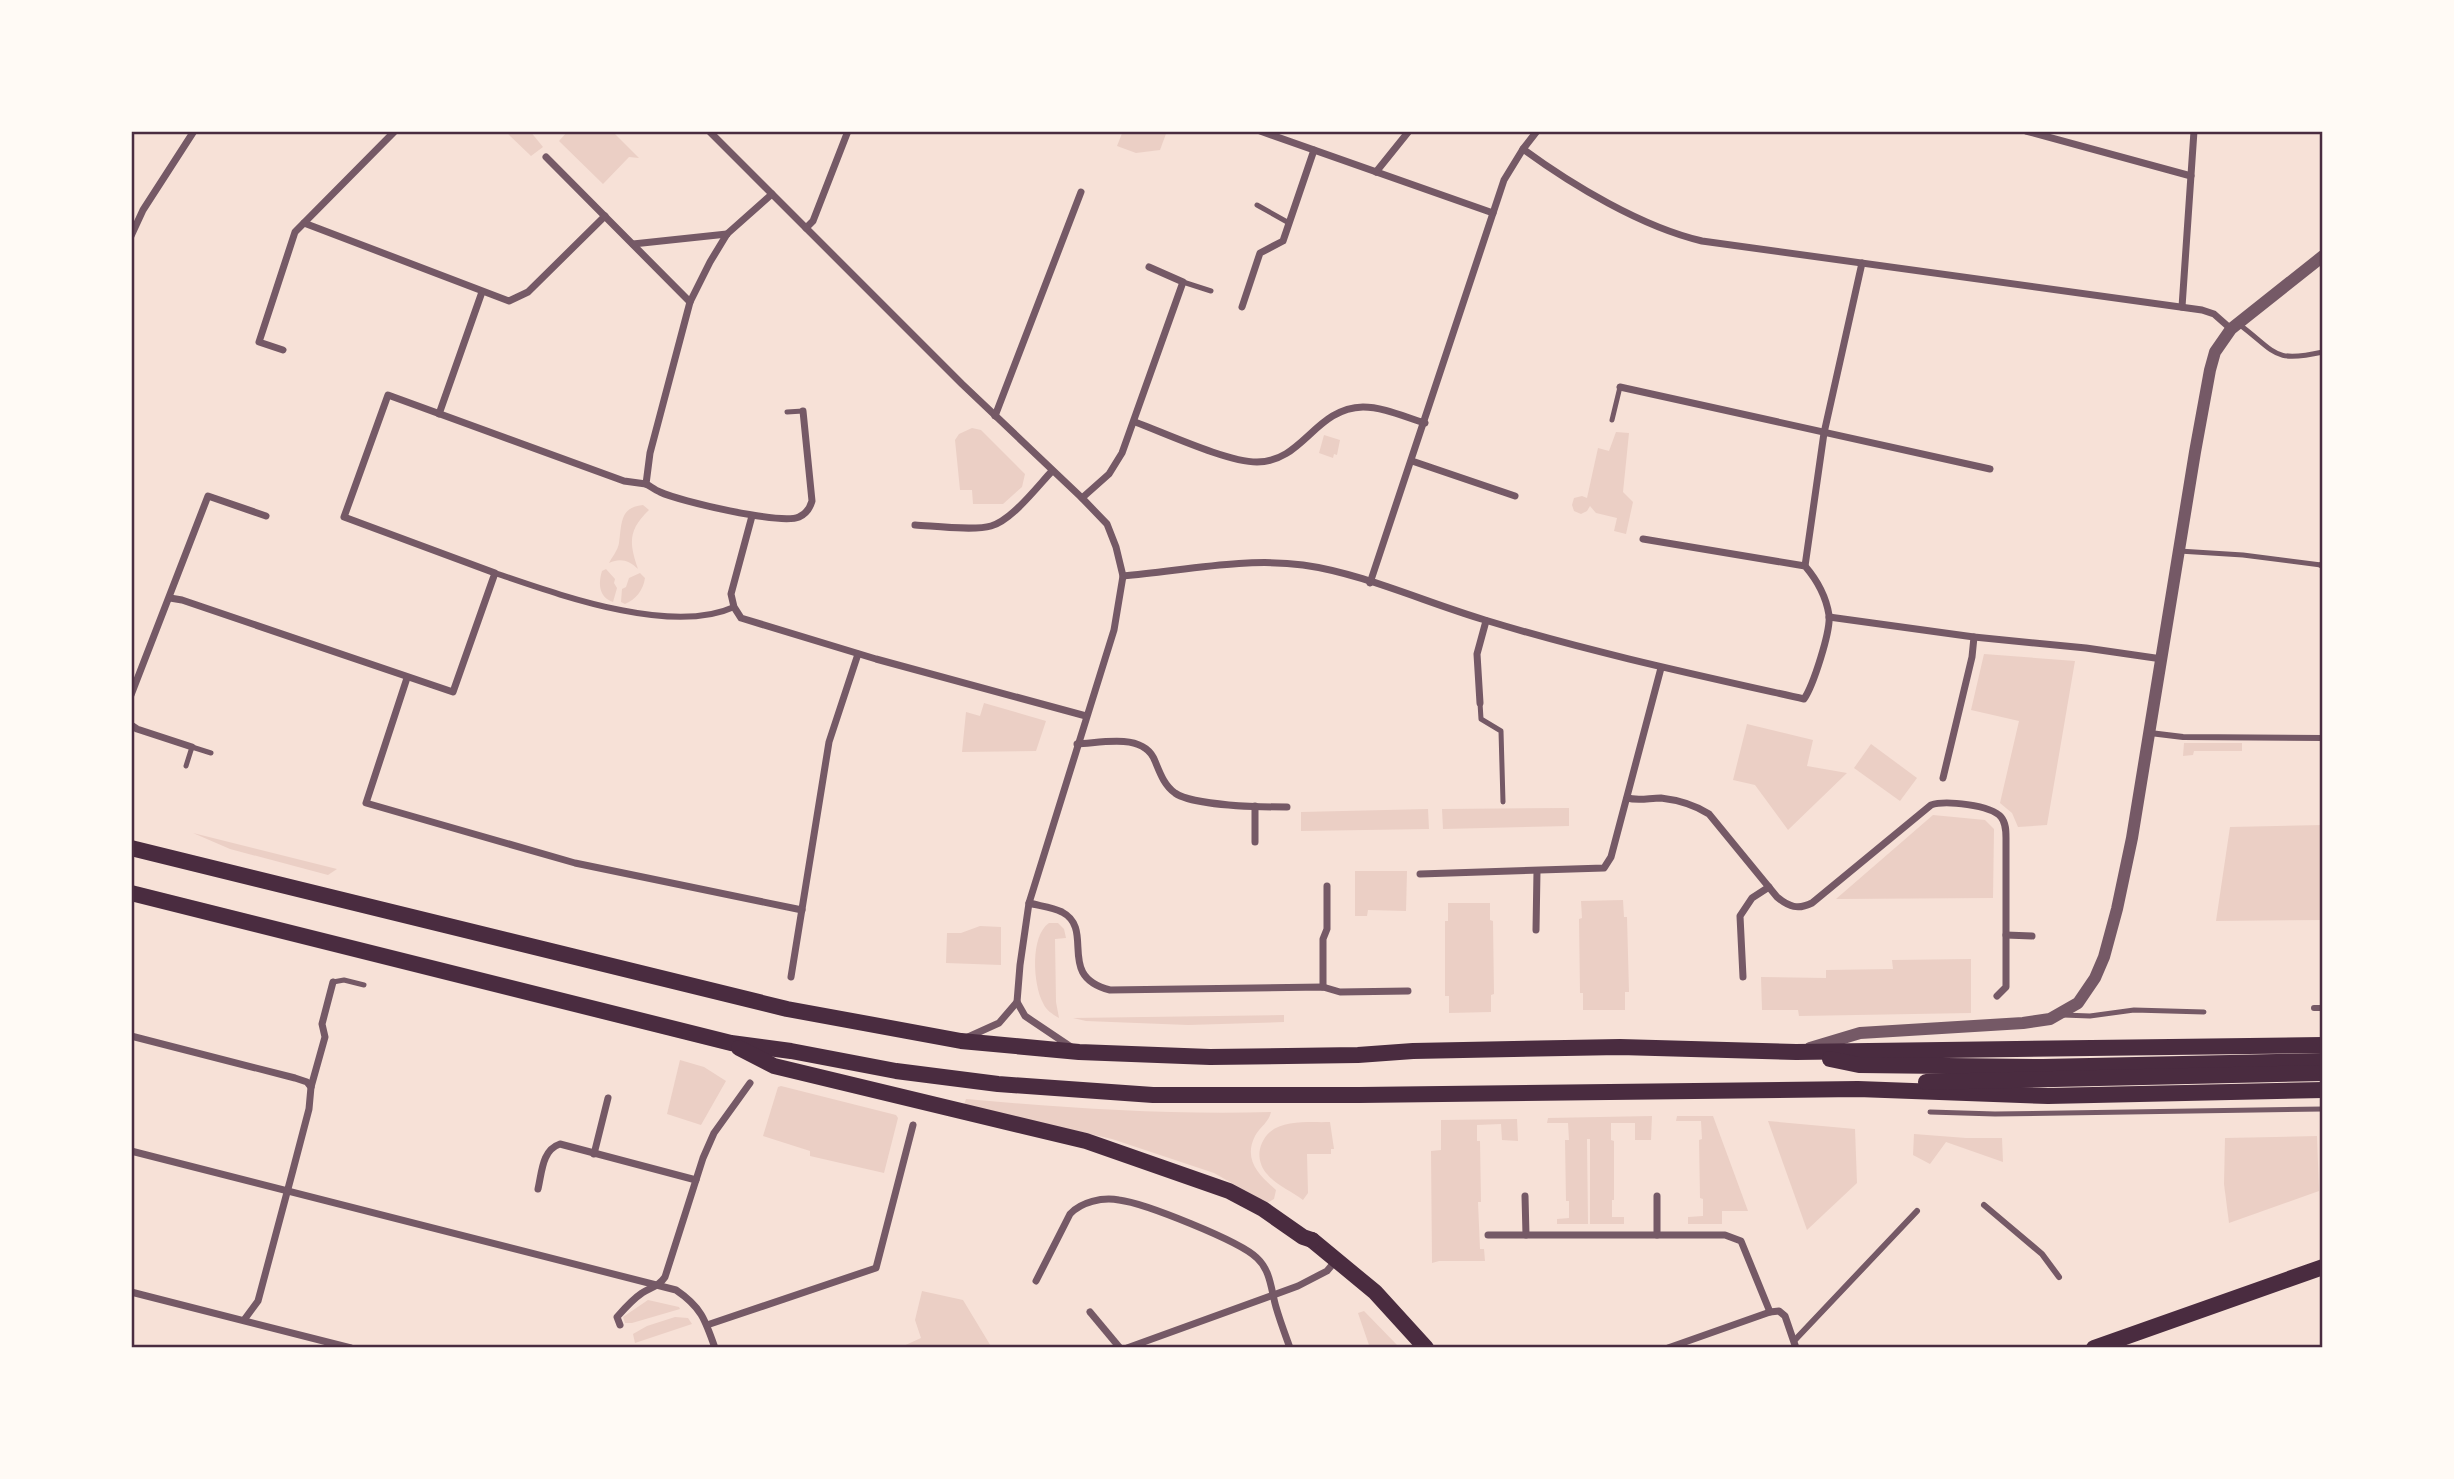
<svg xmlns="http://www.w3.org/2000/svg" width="2454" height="1479" viewBox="0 0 2454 1479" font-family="Manrope,sans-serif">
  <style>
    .green { fill: #ebcfc5 }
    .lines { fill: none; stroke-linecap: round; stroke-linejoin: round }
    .service { stroke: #755966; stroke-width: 5 }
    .pedestrian { stroke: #755966; stroke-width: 6 }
    .minor { stroke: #755966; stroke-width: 7 }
    .tertiary { stroke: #755966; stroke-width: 12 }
    .primary { stroke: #4a2c40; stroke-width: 16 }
    .trunk { stroke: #4a2c40; stroke-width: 16 }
    .neatline { fill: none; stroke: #4a2c40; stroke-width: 2.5 }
  </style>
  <rect width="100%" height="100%" fill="#f7e1d7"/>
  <g class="green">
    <path d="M 505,131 L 530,131 L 543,147 L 531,156 Z"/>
    <path d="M 568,131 L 612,131 L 639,158 L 629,157 L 603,184 L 559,141 Z"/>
    <path d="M 1123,131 L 1167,131 L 1160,150 L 1136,153 L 1117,146 Z"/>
    <path d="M 972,428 L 981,430 L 1025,474 L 1022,487 L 1003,504 L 973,504 L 972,490 L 960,490 L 955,440 L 959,434 Z"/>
    <path d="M 1616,432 L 1629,433 L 1623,492 L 1633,502 L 1626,534 L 1614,531 L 1617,518 L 1596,513 L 1590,506 L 1587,511 L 1581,514 L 1574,511 L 1572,505 L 1574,498 L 1582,496 L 1587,498 L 1598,448 L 1609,451 Z"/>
    <path d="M 1324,435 L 1340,440 L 1337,455 L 1334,454 L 1333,458 L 1319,453 Z"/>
    <path d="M 643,505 L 649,510 C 628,530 629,543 638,569 C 629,560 620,558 609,563 C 612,557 618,550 619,543 C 622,525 619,507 643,505 Z"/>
    <path d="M 606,569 L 615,579 L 614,583 L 617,588 L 613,602 C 599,597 598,584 602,571 Z"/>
    <path d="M 640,573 L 645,578 C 643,591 636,599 625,604 L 621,602 L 622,589 L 626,587 L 629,578 Z"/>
    <path d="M 1984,654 L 2075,661 L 2047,825 L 2018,827 L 2012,813 L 2000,803 L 2019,721 L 1971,710 Z"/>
    <path d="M 984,703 L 1046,721 L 1036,751 L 962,752 L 966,712 L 980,716 Z"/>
    <path d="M 1747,724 L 1813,740 L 1807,766 L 1847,773 L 1788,830 L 1755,785 L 1733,780 Z"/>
    <path d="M 2184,743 L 2242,743 L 2242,751 L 2194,751 L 2193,755 L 2183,756 Z"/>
    <path d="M 1871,744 L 1917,778 L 1900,801 L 1854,768 Z"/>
    <path d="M 1569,808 L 1569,826 L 1443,829 L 1442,809 Z"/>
    <path d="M 1428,809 L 1429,829 L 1301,831 L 1301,812 Z"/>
    <path d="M 1933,815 L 1985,820 L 1994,829 L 1993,898 L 1836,899 Z"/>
    <path d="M 2323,825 L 2323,920 L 2216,921 L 2230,827 Z"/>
    <path d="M 193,833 L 337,869 L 328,875 L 230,849 Z"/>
    <path d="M 1355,871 L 1407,871 L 1406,911 L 1368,910 L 1367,916 L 1355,916 Z"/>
    <path d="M 1623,900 L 1624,917 L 1627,917 L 1629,992 L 1625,992 L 1625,1010 L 1583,1010 L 1583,993 L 1580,993 L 1579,919 L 1582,918 L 1581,901 Z"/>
    <path d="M 1448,903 L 1490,903 L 1490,920 L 1493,921 L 1494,994 L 1491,995 L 1491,1012 L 1449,1013 L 1449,996 L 1445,996 L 1445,921 L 1448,921 Z"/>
    <path d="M 1049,923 L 1058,923 L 1064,929 L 1066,938 L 1055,939 L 1056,1002 L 1059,1018 C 1052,1014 1046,1010 1043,1003 C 1033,984 1030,936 1049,923 Z"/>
    <path d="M 980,926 L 1001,927 L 1001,965 L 946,963 L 947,933 L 961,933 Z"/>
    <path d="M 1971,959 L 1971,1013 L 1799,1016 L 1798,1010 L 1762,1010 L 1761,977 L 1826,978 L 1826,970 L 1893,969 L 1892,960 Z"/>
    <path d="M 1284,1015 L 1284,1022 L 1188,1025 L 1086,1021 L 1073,1018 Z"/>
    <path d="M 680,1060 L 704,1067 L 726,1081 L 701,1125 L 667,1114 Z"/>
    <path d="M 781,1086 L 896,1115 L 898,1118 L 884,1173 L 810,1156 L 810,1151 L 763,1136 L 778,1087 Z"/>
    <path d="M 966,1099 C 1068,1108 1169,1115 1271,1112 C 1269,1122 1260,1127 1255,1136 C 1243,1160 1259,1175 1276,1190 L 1274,1199 L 1267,1203 L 1214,1173 L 1112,1139 L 964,1105 Z"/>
    <path d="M 1652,1116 L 1651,1140 L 1635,1140 L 1635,1123 L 1611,1123 L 1611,1140 L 1614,1141 L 1614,1200 L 1612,1200 L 1612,1217 L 1624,1217 L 1624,1224 L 1590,1224 L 1590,1139 L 1587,1139 L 1588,1224 L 1557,1224 L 1557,1219 L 1569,1218 L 1569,1201 L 1566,1201 L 1565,1140 L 1569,1140 L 1568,1123 L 1547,1123 L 1548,1118 Z"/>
    <path d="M 1677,1116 L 1713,1116 L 1748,1211 L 1722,1211 L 1722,1224 L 1688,1224 L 1688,1217 L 1703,1216 L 1703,1199 L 1700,1198 L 1699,1140 L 1702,1139 L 1701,1121 L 1676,1121 Z"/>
    <path d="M 1517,1119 L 1518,1141 L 1502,1140 L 1501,1124 L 1477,1125 L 1477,1141 L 1480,1141 L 1481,1202 L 1478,1202 L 1480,1249 L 1484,1249 L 1485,1261 L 1439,1261 L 1432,1263 L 1431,1151 L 1441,1150 L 1441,1120 Z"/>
    <path d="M 1768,1121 L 1855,1129 L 1857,1183 L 1807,1230 Z"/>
    <path d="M 1330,1122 L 1334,1149 L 1331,1149 L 1331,1154 L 1307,1154 L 1308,1193 L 1303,1200 C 1291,1191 1276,1185 1267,1174 C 1261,1168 1258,1157 1260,1149 C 1268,1117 1305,1123 1330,1122 Z"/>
    <path d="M 1914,1134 L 1966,1138 L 2002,1138 L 2003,1162 L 1946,1142 L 1930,1164 L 1913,1155 Z"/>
    <path d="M 2317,1136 L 2319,1191 L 2229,1223 L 2224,1184 L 2225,1138 Z"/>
    <path d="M 922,1291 L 963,1300 L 992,1348 L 899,1348 L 921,1338 L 915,1320 Z"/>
    <path d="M 648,1300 L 679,1307 L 680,1309 L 632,1323 L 625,1323 L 623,1317 Z"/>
    <path d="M 1364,1311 L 1397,1345 L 1399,1348 L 1370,1348 L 1358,1313 Z"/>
    <path d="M 675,1317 L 688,1318 L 692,1324 L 635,1343 L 633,1334 L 647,1326 Z"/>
  </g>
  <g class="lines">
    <g class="service">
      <path d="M 1257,205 L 1289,223"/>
      <path d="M 1183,282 L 1211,291"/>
      <path d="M 2240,325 C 2277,353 2273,363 2323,352"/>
      <path d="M 787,412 L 803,411"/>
      <path d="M 1612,420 L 1620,387"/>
      <path d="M 2179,551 L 2243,555 L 2321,565"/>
      <path d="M 1480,703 L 1481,719 L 1501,731 L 1503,802"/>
      <path d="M 186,766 L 192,747 L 211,753"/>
      <path d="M 333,982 L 344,980 L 364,985"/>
      <path d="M 2063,1015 L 2090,1016 L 2134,1010 L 2204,1012"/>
      <path d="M 1930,1112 L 1995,1114 L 2323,1109"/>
    </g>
    <g class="pedestrian">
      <path d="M 2321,565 L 2323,565"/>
      <path d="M 495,573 C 557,594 671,636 734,607"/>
      <path d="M 2150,733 L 2183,737 L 2323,738"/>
      <path d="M 2314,1008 L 2323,1008"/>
      <path d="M 1984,1205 L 2042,1254 L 2059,1277"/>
      <path d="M 1794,1341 L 1917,1211"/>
    </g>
    <g class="minor">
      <path d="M 709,131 L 962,384 L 1082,498 L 1107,524 L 1116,547 L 1123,576 L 1114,630 L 1029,903 L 1020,965 L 1017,1002 L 1025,1016 L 1074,1049"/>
      <path d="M 1260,131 L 1493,213"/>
      <path d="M 2026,131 L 2191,176"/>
      <path d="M 1523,149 C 1572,185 1642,227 1702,241 L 2202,310 L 2214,314 L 2231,329"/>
      <path d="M 546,157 L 690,302"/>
      <path d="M 1376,172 L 1409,131"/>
      <path d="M 772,194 L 727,234 L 710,262 L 690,302 L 650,453 L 646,484 C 650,486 655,490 660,492 C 679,501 781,525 799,517 C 806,514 810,508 812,501 L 803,411"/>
      <path d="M 304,223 L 509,301 L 528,292 L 605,216"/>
      <path d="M 806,228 L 813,221 L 848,131"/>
      <path d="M 131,236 L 143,210 L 194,131"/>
      <path d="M 633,244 L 727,234"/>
      <path d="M 1242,307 L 1260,253 L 1283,241 L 1314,150"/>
      <path d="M 2182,307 L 2194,131"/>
      <path d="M 283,350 L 259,342 L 295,232 L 395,131"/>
      <path d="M 1620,387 L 1990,469"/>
      <path d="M 439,414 L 482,292"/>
      <path d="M 995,416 L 1081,192"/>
      <path d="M 1135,422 C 1165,433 1227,462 1257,462 C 1303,462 1315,408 1363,407 C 1383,407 1405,417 1425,423"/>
      <path d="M 1412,461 L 1515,496"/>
      <path d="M 1082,498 L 1109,474 L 1122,453 L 1183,282 L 1149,267"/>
      <path d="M 752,516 L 731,594 L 734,607 L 741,618 L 876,659 L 1086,716"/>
      <path d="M 915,525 C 934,526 974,531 991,526 C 1012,520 1037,487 1052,471"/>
      <path d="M 1805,566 L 1824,433 L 1862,263"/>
      <path d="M 1123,576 C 1182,571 1244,557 1303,565 C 1362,573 1427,603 1485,620 C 1590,652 1697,675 1804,699 C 1813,686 1831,631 1829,615 C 1826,596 1817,580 1805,566 L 1643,539"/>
      <path d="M 1370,583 L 1504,180 L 1523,149 L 1537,131"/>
      <path d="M 170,598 L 182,600 L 453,692 L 495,573 L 344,517 L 388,395 L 624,481 L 646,484"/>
      <path d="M 1829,617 L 1974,637 L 2086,648 L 2162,659"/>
      <path d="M 407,678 L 366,803 L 575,863 L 802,910"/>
      <path d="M 131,695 L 208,496 L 266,516"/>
      <path d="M 1480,703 L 1477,654 L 1486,621"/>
      <path d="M 131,725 L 137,729 L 192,747"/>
      <path d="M 1077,744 C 1102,743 1144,732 1155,761 C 1160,773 1164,785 1175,793 C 1194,806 1262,807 1287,807"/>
      <path d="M 1943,778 L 1972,657 L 1974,637"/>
      <path d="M 1627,798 C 1639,801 1649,798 1661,798 C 1678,800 1695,805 1709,814 L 1777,897 C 1789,907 1798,910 1812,903 L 1931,805 C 1945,800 1991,805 2001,817 C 2006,823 2006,831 2006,838 L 2006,987 L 1997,996"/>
      <path d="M 1255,806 L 1255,842"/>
      <path d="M 1420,874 L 1604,868 L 1611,857 L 1661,668"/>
      <path d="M 1029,903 C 1040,906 1052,907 1062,912 C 1096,930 1055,976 1110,990 L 1323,987 L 1340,992 L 1408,991"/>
      <path d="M 1536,930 L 1537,871"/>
      <path d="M 2006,935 L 2032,936"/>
      <path d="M 791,977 L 829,742 L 858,654"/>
      <path d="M 1743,977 L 1740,916 L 1752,898 L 1769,887"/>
      <path d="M 1323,987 L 1323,939 L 1327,929 L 1327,886"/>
      <path d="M 131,1036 L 295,1078 L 307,1082 L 311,1087"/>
      <path d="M 968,1037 L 999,1023 L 1017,1002"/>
      <path d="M 131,1151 L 676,1290 C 701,1307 705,1319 715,1348"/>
      <path d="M 594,1154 L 608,1098"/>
      <path d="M 538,1189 C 542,1172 542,1150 560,1144 L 696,1180"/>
      <path d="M 1525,1196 L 1526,1235"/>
      <path d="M 1657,1196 L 1657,1235"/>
      <path d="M 1488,1235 L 1725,1235 L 1741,1241 L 1770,1312"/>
      <path d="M 1036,1281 L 1070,1214 C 1081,1202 1102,1197 1119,1200 C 1144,1203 1240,1241 1257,1258 C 1271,1271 1271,1290 1276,1307 C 1280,1321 1285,1334 1290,1348"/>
      <path d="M 131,1292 L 351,1348"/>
      <path d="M 1090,1312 L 1120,1348"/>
      <path d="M 244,1320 L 258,1301 L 293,1170 L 309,1109 L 311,1087 L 325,1037 L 322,1024 L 333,982"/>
      <path d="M 620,1325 L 617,1317 C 624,1309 633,1299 642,1293 C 652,1287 659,1286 665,1277 L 703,1158 L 714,1133 L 750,1083"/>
      <path d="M 707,1325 L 876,1268 L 913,1125"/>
      <path d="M 1127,1348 L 1298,1286 L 1327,1271 L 1337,1259"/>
      <path d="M 1668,1348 L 1770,1312 L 1779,1311 L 1785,1316 L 1796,1348"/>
    </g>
    <path class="tertiary" d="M 1810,1048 L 1860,1033 L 2023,1023 L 2050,1019 L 2078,1003 L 2095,978 L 2104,957 L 2117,909 L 2132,838 L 2195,452 L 2210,370 L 2215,352 L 2231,329 L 2323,256"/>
    <g class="primary">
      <path d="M 1312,1240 L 1375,1292 L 1426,1348"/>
      <path d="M 2094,1348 L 2323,1267"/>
    </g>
    <g class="trunk">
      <path d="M 131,848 L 787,1009 L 961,1041 L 1079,1052 L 1210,1057 L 1358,1055 L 1413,1051 L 1620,1047 L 1796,1052 L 2323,1045"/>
      <path d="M 131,893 L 731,1043 L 791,1051 L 896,1071 L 998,1084 L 1153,1095 L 1359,1095 L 1858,1089 L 2048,1096 L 2323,1090"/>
      <path d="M 739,1048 L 774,1066 L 1086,1141 L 1229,1191 L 1263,1209 L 1303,1237 L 1312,1240"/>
      <path d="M 1830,1059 L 1859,1065 L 2043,1067 L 2323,1061"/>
      <path d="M 1926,1082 L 2323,1073"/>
    </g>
  </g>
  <rect width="2454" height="1479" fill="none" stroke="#fffaf5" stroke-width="266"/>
  <rect x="133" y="133" width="2188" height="1213" class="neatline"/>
</svg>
